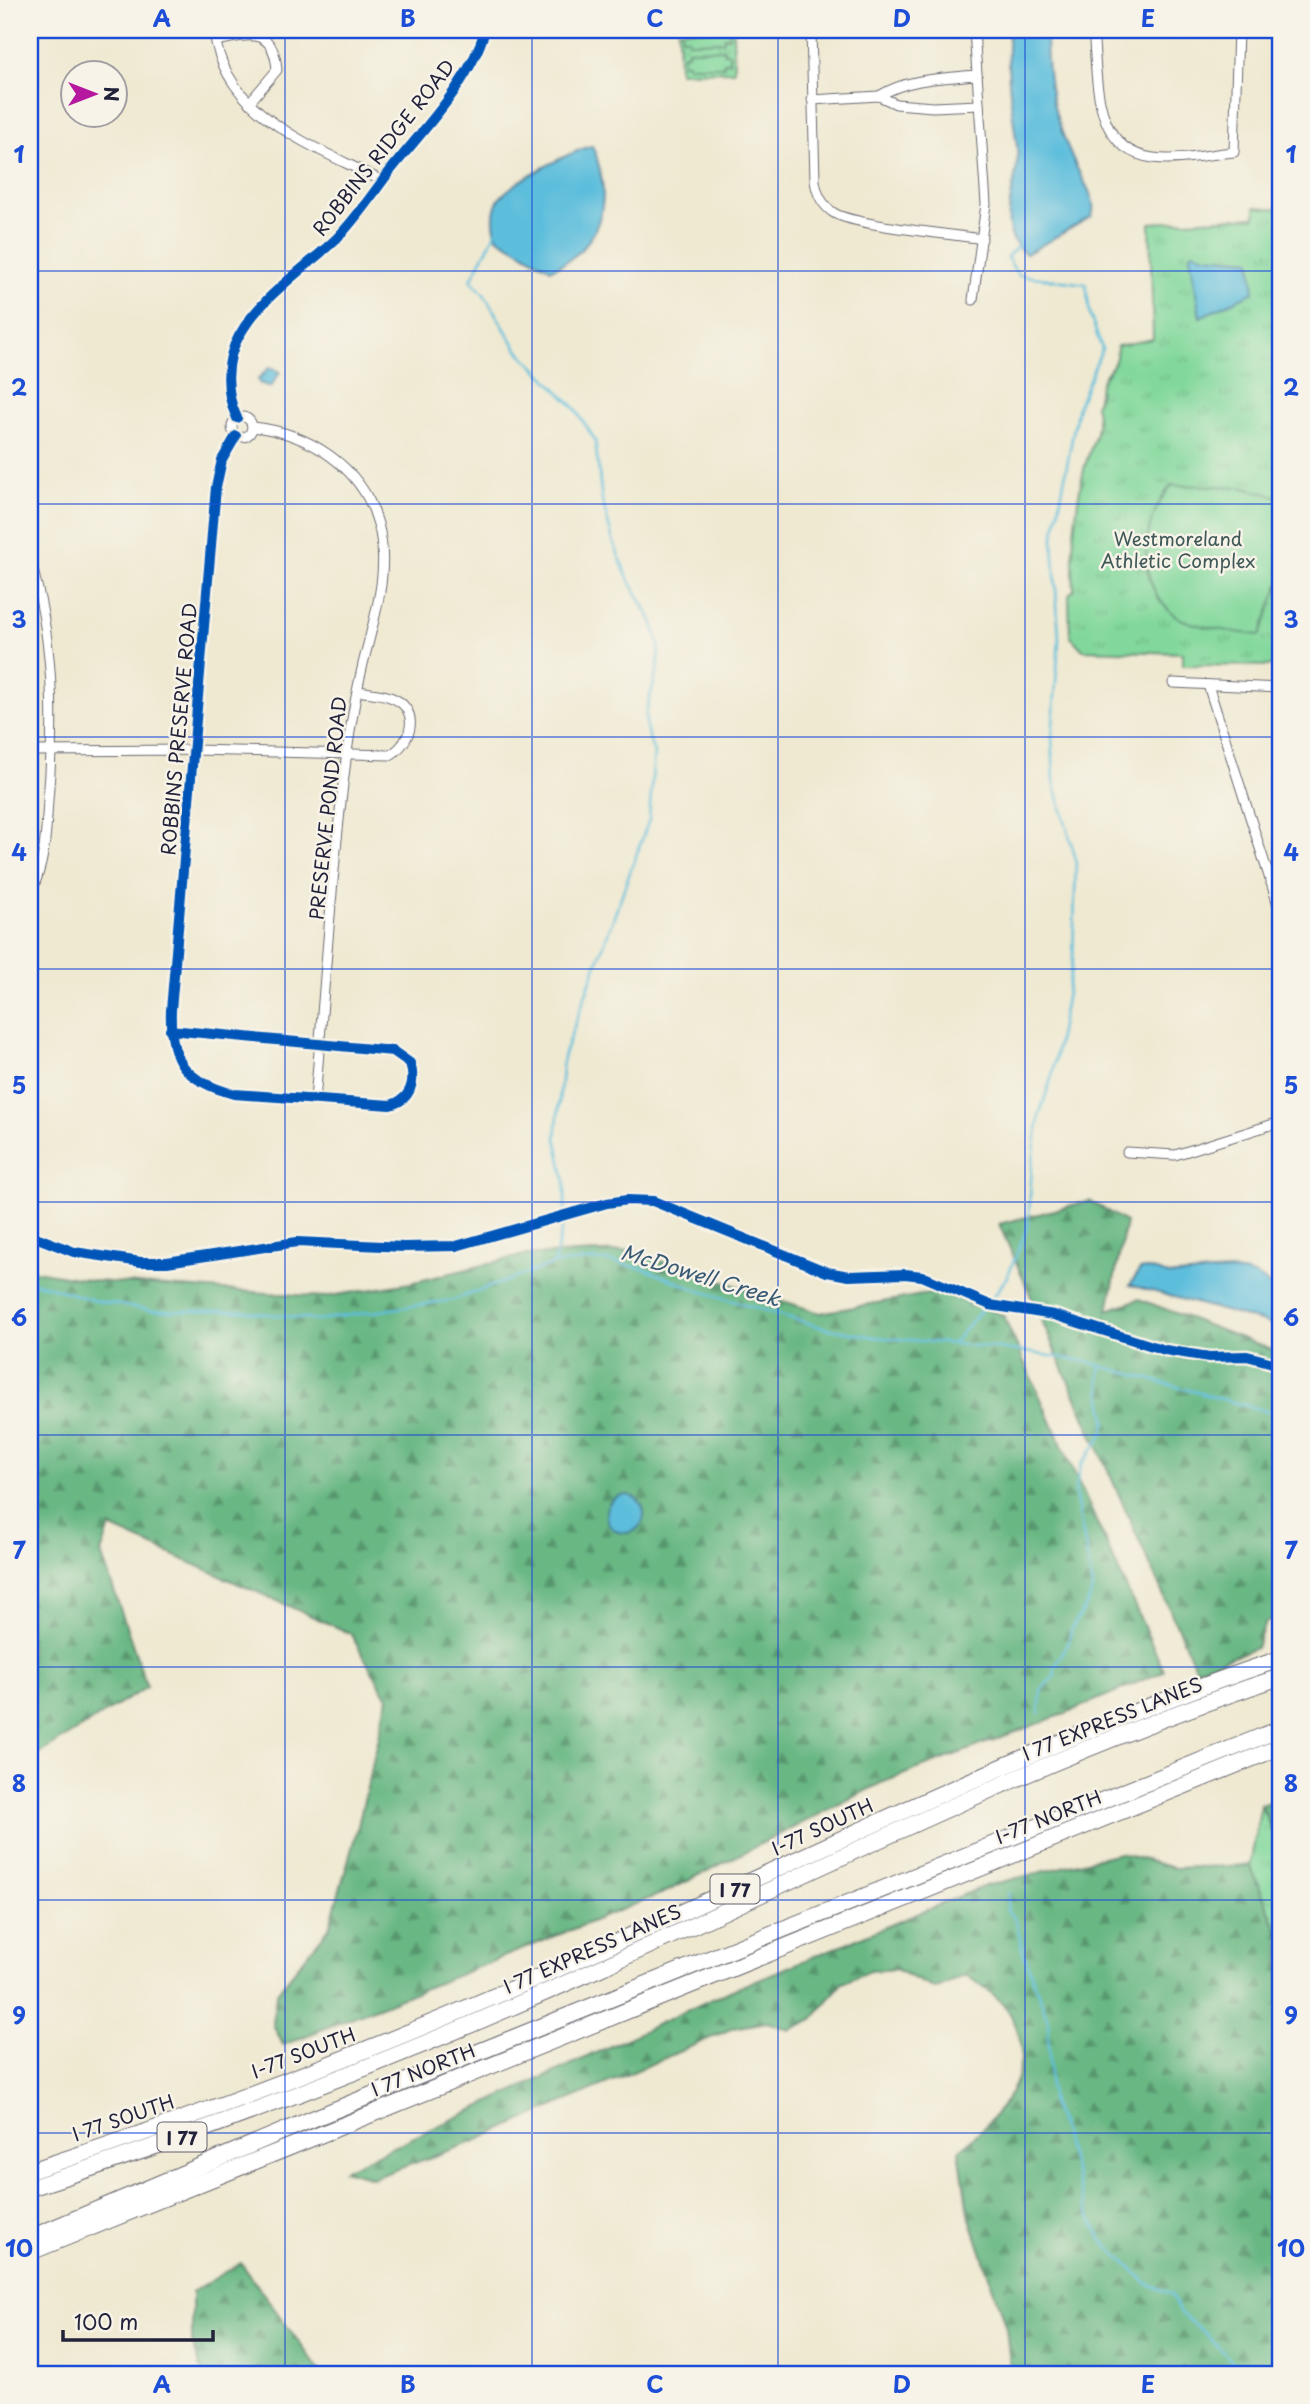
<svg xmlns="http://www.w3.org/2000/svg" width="1310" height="2404" viewBox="0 0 1310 2404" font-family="'Playpen Sans',sans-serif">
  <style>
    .grass { fill: url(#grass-tufts); stroke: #527d6c; stroke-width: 2 }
    .forest { fill: url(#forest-firs); stroke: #466d60; stroke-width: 2 }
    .pitch { fill: #82d89c; stroke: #527d6c; stroke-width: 2 }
    .water { fill: #5dbedc; stroke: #40708c; stroke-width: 2 }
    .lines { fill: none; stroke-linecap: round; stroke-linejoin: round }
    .stream { stroke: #5dbedc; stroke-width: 2.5 }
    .street-casing { stroke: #6a6870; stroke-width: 11 }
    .highway-casing { stroke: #6a6870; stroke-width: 18 }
    .street { stroke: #fff; stroke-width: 9 }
    .highway { stroke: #fff; stroke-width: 16 }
    .cycleway-casing { stroke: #f7f3e8; stroke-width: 15 }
    .cycleway { stroke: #0057b8; stroke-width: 10 }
    .grid { fill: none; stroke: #1d4ed8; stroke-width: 2; stroke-opacity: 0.55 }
    .labels { text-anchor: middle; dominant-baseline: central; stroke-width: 5; stroke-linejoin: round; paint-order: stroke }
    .shield { fill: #f7f3e8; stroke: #62616f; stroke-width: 2 }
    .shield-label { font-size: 18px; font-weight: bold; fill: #22223b }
    .street-label { font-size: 19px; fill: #22223b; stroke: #f7f3e8 }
    .park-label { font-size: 19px; fill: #3f5958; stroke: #f7f3e8 }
    .water-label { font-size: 21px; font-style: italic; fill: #375973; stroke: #f7f3e8 }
    .neatline { fill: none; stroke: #1d4ed8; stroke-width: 2.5 }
    .grid-label { font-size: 23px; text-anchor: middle; font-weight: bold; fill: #1d4ed8 }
  </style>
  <defs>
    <pattern id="grass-tufts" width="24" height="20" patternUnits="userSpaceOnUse" patternTransform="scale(1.75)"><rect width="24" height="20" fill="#82d89c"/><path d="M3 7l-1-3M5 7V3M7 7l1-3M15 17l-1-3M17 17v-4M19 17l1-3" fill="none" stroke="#70b987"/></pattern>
    <pattern id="forest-firs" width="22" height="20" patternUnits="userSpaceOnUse" patternTransform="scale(1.75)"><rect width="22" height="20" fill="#69b884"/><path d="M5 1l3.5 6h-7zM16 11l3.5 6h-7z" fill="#56956d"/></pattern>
  </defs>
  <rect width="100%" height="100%" fill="#f7f3e8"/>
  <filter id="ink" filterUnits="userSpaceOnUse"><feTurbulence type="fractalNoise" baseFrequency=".0143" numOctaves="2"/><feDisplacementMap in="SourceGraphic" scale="14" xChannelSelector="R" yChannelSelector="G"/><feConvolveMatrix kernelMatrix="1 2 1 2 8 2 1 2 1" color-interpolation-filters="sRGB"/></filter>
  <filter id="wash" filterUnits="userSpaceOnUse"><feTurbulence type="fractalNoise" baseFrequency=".00686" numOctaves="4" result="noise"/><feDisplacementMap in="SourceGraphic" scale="28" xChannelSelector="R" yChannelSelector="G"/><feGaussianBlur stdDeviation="1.57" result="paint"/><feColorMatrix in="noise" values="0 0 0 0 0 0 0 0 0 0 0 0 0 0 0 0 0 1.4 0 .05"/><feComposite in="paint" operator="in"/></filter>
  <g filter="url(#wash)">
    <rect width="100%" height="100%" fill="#efe9d1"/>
    <g class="grass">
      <path d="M 678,30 L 733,30 L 734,71 L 679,72 Z"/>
      <path d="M 1255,207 L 1280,209 L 1280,666 L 1183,665 L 1183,653 L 1083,650 L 1070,636 L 1069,594 L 1074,590 C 1071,553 1075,511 1083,474 C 1088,448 1103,433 1095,405 C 1101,397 1097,391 1101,383 C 1109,364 1116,372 1117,346 L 1153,339 L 1150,223 L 1255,217 Z"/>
      <path d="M 1261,1805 L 1280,1847 L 1280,1937 L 1250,1865 Z"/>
    </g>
    <g class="forest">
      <path d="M 1090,1201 L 1126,1222 L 1108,1310 L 1139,1299 L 1280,1353 L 1280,1615 L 1265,1623 L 1256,1648 L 1196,1669 L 999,1224 Z"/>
      <path d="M 629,1251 L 820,1313 L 939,1292 L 1003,1315 L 1164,1671 L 1071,1711 L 881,1783 L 668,1891 L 283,2045 L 273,2024 L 276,1994 L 329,1928 L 357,1830 L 388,1698 L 350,1633 L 110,1527 L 101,1553 L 147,1687 L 30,1759 L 30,1270 L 94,1281 L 324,1297 L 411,1283 L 524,1255 Z"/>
      <path d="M 1280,1799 L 1280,1847 L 1261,1805 Z"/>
      <path d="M 1119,1853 L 1174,1868 L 1250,1865 L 1280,1937 L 1280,2374 L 1011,2374 L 1006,2328 L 968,2212 L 959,2150 C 1004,2113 1045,2063 1005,2006 C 996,1994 978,1984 966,1975 L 935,1989 L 895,1969 L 869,1971 L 842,1983 L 813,2019 L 790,2030 L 767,2022 L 733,2028 L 473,2142 L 373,2178 L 343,2170 L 725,1993 L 985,1886 Z"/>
      <path d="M 241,2263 L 322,2374 L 203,2374 L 192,2342 L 192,2292 Z"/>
    </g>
    <g class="pitch">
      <path d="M 682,30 L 729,30 L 729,37 L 724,37 L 724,41 L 688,42 L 688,38 L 682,38 Z"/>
      <path d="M 724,49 L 724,53 L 729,53 L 729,62 L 724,62 L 724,66 L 688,66 L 688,63 L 683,63 L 683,54 L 688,54 L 688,50 Z"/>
      <path d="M 1172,485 L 1240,487 L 1280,497 L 1280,582 L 1260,635 C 1240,633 1191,627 1176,616 C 1134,586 1140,520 1172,485 Z"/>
    </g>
    <g class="water">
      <path d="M 1009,30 L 1046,30 C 1046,85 1053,116 1076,166 C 1083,182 1098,199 1092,216 L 1026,254 C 1017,248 1011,239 1009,227 C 1006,200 1020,175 1017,147 C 1012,109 1005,69 1009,30 Z"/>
      <path d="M 592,146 C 598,156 597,161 600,171 C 610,212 593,253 551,269 L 498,238 C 493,228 492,212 498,201 C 508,183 572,151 592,146 Z"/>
      <path d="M 1193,252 L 1206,256 L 1251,260 L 1254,292 L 1200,317 L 1190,256 Z"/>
      <path d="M 270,367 L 280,372 L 271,387 L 259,383 L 258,379 Z"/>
      <path d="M 1147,1269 C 1156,1269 1162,1275 1172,1275 C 1218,1274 1280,1253 1280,1323 L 1274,1325 L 1130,1285 L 1140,1270 Z"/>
      <circle cx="625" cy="1514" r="19"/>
    </g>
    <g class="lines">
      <g class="stream">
        <path d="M 497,230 L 471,280 L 483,293 L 517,349 L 574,407 L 595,440 L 602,500 L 613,541 L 626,574 L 652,621 L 659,643 L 658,668 L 646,712 L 646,727 L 654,754 L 649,820 L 563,1057 L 556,1138 L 565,1181 L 565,1209"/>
        <path d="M 554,1264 L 563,1224"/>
        <path d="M 30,1281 L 96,1301 L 154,1311 L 242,1311 L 318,1320 L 453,1300 L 554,1264 L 594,1260 L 612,1262 L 645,1269 L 700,1291 L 824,1328 L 875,1337 L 999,1348 L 1083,1361 L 1280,1415"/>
        <path d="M 992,1299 L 1007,1277 L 1028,1226 L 1032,1166 L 1039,1116 L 1052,1076 L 1073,959 L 1076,860 L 1054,782 L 1052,738 L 1059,639 L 1053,541 L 1078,406 L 1102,349 L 1090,315 L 1086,284 L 1018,275 L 1007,257 L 1019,245"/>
        <path d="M 952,1344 L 984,1307"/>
        <path d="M 1039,1713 L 1041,1690 L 1054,1676 L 1055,1666 L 1069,1642 L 1071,1629 L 1088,1603 L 1093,1587 L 1075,1492 L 1081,1465 L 1102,1436 L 1106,1421 L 1099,1381 L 1101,1366"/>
        <path d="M 1009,1892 L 1007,1911 L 1016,1921 L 1023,1952 L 1048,2020 L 1051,2104 L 1058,2118 L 1085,2206 L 1101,2239 L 1145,2282 L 1171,2294 L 1180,2313 L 1206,2334 L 1244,2374"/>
      </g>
    </g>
  </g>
  <g filter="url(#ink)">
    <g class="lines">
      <g class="street-casing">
        <g id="street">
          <path d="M 214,30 C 223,117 316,146 382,181"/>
          <path d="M 811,30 L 815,181 C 817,194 823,206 834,213 C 856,226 952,234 982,239"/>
          <path d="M 1093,30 C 1098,77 1091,150 1153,158 C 1178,162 1209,154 1234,152 L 1238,30"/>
          <path d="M 216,41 C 250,34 274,27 277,70 L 249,103"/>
          <path d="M 879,96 C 908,78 944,78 977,75"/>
          <path d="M 812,100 L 879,96 L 896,104 L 933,107 L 979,105"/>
          <path d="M 973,300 L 986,204 L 974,30"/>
          <circle cx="242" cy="427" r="10"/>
          <path d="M 237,418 C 225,393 225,360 239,336 C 260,297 305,269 337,238 C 357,218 373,193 390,171 C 424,128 470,83 485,30"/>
          <path d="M 252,427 C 308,432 363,467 378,524 C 391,571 374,618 363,664 C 356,693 351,723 347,752 C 332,867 325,984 315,1100"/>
          <path d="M 30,560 C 54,638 55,720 48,800 C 46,834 45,864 30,895"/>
          <path d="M 1173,683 L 1280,688"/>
          <path d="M 1208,685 L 1280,911"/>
          <path d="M 30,751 L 195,750 L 390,755 C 413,742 421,708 390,697 C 380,693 368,693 358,691"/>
          <path d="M 170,1030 L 393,1051 L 410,1063 C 416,1081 411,1100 390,1105 L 234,1094 C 184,1081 169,1060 171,1010 L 216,487 L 222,460 L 236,436"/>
          <path d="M 1127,1152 L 1175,1155 L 1280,1122"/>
        </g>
      </g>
      <g class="highway-casing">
        <g id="highway">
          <path d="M 30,2171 C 222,2109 410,2036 593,1953 C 820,1851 1044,1738 1280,1659"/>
          <path d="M 30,2188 C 224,2126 414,2052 600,1968 C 825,1867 1046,1754 1280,1677"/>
          <path d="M 30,2238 L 317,2117 L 1280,1729"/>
          <path d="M 30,2252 L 1280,1747"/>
        </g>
      </g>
      <use href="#street" class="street"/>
      <use href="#highway" class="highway"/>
      <g class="cycleway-casing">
        <g id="cycleway">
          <path d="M 237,418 C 225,393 225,360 239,336 C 260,297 305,269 337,238 C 357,218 373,193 390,171 C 424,128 470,83 485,30"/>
          <path d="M 170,1030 L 393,1051 L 410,1063 C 416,1081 411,1100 390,1105 L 234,1094 C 184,1081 169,1060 171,1010 L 216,487 L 222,460 L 236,436"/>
          <path d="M 30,1235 L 74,1252 L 141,1262 L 167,1262 L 297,1242 L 404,1247 L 456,1246 L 607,1203 L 627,1200 L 653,1201 L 827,1272 L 849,1276 L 905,1274 L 922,1276 L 990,1305 L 1054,1315 L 1165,1350 L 1209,1357 L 1247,1356 L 1280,1365"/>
        </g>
      </g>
      <use href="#cycleway" class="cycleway"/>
    </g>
  </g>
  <path class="grid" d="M 285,30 L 285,2374M 532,30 L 532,2374M 778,30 L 778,2374M 1025,30 L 1025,2374M 30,271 L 1280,271M 30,504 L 1280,504M 30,737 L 1280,737M 30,969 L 1280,969M 30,1202 L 1280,1202M 30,1435 L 1280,1435M 30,1667 L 1280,1667M 30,1900 L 1280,1900M 30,2133 L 1280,2133"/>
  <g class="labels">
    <g class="shield">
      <rect x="710.5" y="1874.5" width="49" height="29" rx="5"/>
      <rect x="157.5" y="2122.5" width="49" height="29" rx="5"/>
    </g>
    <g class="shield-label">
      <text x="735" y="1889">I 77</text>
      <text x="182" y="2137">I 77</text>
    </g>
    <g class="street-label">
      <text transform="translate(383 147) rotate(-52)">ROBBINS RIDGE ROAD</text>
      <text transform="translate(178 729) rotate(-85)">ROBBINS PRESERVE ROAD</text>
      <text transform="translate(327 808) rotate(-84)">PRESERVE POND ROAD</text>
      <text transform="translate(1112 1718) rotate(-22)">I 77 EXPRESS LANES</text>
      <text transform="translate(1048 1816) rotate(-22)">I-77 NORTH</text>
      <text transform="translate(822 1826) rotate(-25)">I-77 SOUTH</text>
      <text transform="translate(592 1948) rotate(-24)">I 77 EXPRESS LANES</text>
      <text transform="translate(303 2052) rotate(-21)">I-77 SOUTH</text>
      <text transform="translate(423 2069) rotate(-22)">I 77 NORTH</text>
      <text transform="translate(123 2117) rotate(-19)">I 77 SOUTH</text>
    </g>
    <g class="park-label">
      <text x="1178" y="538">Westmoreland<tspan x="1178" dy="22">Athletic Complex</tspan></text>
    </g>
    <g class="water-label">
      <text transform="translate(701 1274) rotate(17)">McDowell Creek</text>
    </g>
  </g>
  <rect width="1310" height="2404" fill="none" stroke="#f7f3e8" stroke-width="77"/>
  <g transform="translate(94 94) rotate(90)"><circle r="33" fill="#f7f3e8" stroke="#a29fa3" stroke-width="2"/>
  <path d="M0-5L12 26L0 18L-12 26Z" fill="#b5179e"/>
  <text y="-10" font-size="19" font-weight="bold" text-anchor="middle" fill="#22223b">N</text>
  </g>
  <path d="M63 2330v10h150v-10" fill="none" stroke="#22223b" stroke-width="3.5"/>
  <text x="74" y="2330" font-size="21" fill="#22223b" stroke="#f7f3e8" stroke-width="5" paint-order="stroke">100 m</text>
  <rect x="38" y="38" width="1234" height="2328" class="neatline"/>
  <g class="grid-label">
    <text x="162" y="27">A</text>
    <text x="408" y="27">B</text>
    <text x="655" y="27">C</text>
    <text x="902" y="27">D</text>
    <text x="1148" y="27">E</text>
    <text x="19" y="163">1</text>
    <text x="1291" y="163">1</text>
    <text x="19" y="396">2</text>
    <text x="1291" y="396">2</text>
    <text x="19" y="628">3</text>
    <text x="1291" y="628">3</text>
    <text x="19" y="861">4</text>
    <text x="1291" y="861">4</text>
    <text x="19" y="1094">5</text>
    <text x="1291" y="1094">5</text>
    <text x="19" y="1326">6</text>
    <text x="1291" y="1326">6</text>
    <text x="19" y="1559">7</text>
    <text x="1291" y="1559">7</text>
    <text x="19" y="1792">8</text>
    <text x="1291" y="1792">8</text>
    <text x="19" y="2024">9</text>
    <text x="1291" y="2024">9</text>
    <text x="19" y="2257">10</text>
    <text x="1291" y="2257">10</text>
    <text x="162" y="2393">A</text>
    <text x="408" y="2393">B</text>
    <text x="655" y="2393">C</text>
    <text x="902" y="2393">D</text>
    <text x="1148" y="2393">E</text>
  </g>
</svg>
